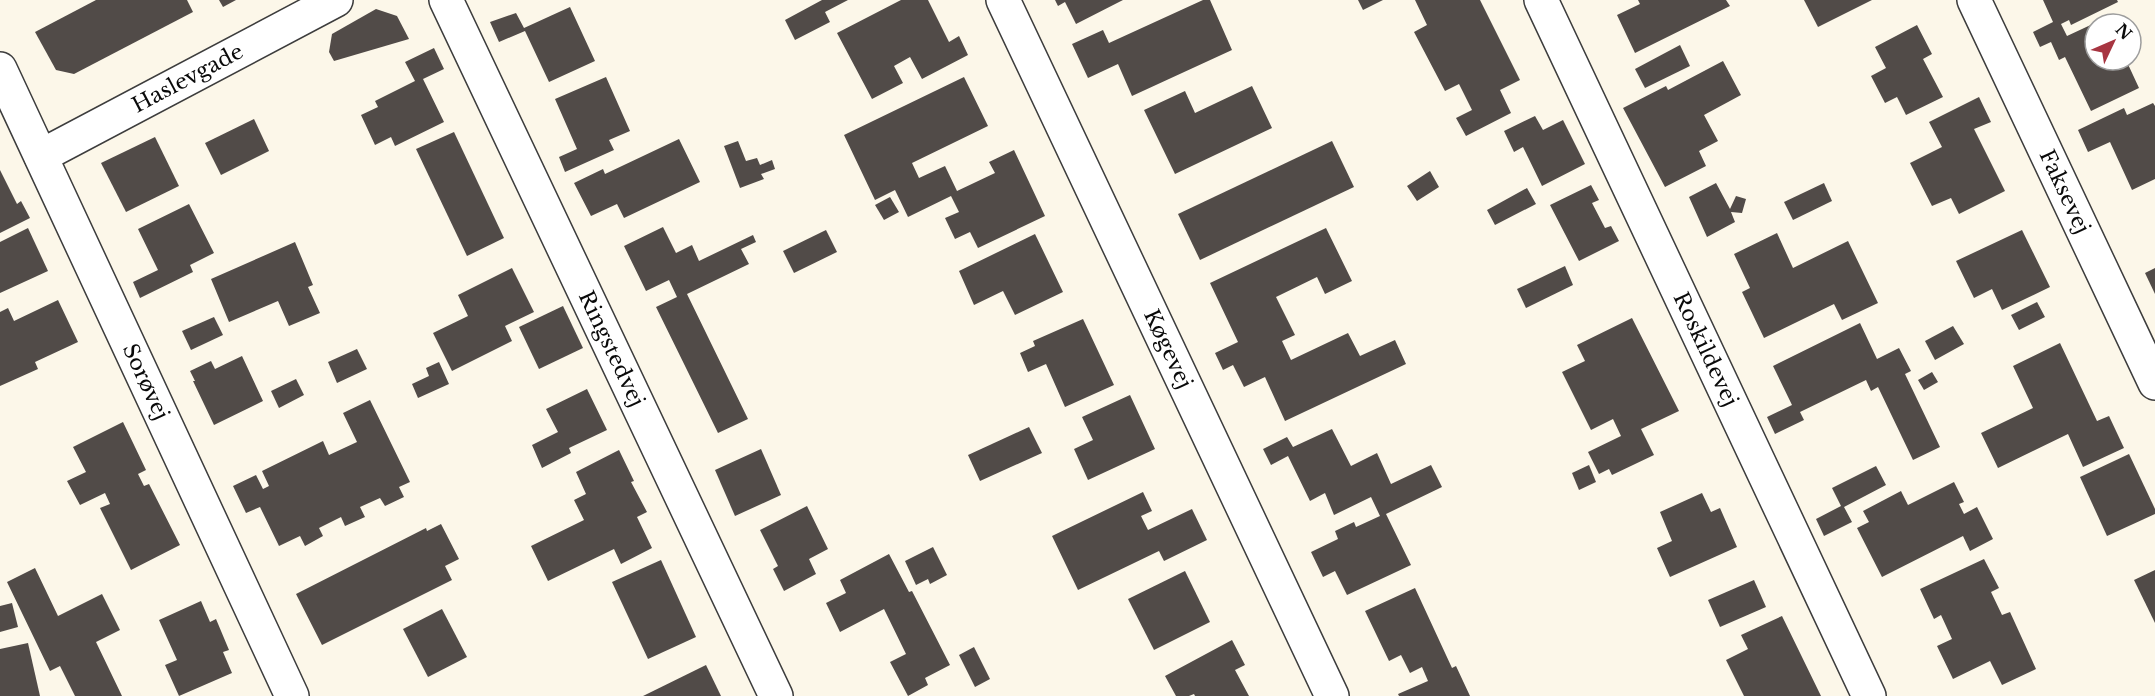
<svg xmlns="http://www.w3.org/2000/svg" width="2155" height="696" viewBox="0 0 2155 696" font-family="'Libre Baskerville',serif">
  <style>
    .building { fill: #514b48 }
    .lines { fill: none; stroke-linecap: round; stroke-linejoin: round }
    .street-casing { stroke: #3d3d3d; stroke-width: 36 }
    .street { stroke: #fff; stroke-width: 33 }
    .labels { text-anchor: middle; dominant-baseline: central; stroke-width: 6; stroke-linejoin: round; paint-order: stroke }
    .street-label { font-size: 21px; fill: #0a0a0a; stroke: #fff }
  </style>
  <rect width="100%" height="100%" fill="#fcf7e9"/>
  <g class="building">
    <path d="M 96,0 L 187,0 L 193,12 L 74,74 L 56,70 L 35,32 Z"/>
    <path d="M 219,0 L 236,0 L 223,7 Z"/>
    <path d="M 822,0 L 848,0 L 825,12 L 830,22 L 795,40 L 785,20 Z"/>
    <path d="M 901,0 L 928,0 L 949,42 L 959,36 L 968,55 L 922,79 L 910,57 L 894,66 L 903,83 L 872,99 L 837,33 Z"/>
    <path d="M 1055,0 L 1123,0 L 1076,24 L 1065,2 L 1058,6 Z"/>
    <path d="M 1203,0 L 1210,0 L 1232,50 L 1132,96 L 1118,64 L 1088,78 L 1072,44 L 1103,30 L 1109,43 Z"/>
    <path d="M 1358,0 L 1383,0 L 1363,10 Z"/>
    <path d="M 1415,0 L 1480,0 L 1520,80 L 1500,90 L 1511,113 L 1466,136 L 1456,118 L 1472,110 L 1459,84 L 1445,91 L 1414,32 L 1427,25 Z"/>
    <path d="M 1638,0 L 1726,0 L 1730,6 L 1635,53 L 1617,15 L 1640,4 Z"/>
    <path d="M 1804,0 L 1872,0 L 1818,27 Z"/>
    <path d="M 2043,0 L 2117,0 L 2118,2 L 2071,25 L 2069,20 L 2061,24 L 2067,36 L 2112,15 L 2117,24 L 2095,24 L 2095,60 L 2126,60 L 2139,88 L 2091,111 L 2065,57 L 2059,60 L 2051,42 L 2040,47 L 2033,32 L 2053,22 Z"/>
    <path d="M 570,7 L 595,61 L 549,82 L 525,31 L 499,42 L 490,22 L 516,13 L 524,28 Z"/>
    <path d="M 376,9 L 397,16 L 409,39 L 334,61 L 329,52 L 332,34 Z"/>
    <path d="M 1917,25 L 1932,54 L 1923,59 L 1943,97 L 1906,115 L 1897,97 L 1885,103 L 1871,76 L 1886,68 L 1875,47 Z"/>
    <path d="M 2131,28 L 2141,48 L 2131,52 Z"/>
    <path d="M 1680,45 L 1690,66 L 1645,88 L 1635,69 Z"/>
    <path d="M 434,48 L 444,69 L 423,79 L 444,122 L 395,146 L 391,137 L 375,145 L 361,115 L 378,107 L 375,101 L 415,81 L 405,62 Z"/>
    <path d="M 1723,61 L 1741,95 L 1704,115 L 1718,141 L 1699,151 L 1706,166 L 1665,187 L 1623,108 L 1666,86 L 1668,90 Z"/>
    <path d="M 606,77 L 630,131 L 609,140 L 614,150 L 565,172 L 559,157 L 577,149 L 555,99 Z"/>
    <path d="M 964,77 L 988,126 L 912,163 L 919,178 L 945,166 L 957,191 L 995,173 L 989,162 L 1014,150 L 1045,216 L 978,248 L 970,232 L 955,239 L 945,218 L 959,212 L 951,196 L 908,217 L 895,190 L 875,200 L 844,135 Z"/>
    <path d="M 1252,86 L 1272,128 L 1175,174 L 1144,110 L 1185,91 L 1195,113 Z"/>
    <path d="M 1979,97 L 1991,122 L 1974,129 L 2005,191 L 1959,214 L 1951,198 L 1932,206 L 1910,163 L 1942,147 L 1929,122 Z"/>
    <path d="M 2153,103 L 2155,106 L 2155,179 L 2132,190 L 2110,142 L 2088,152 L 2078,130 L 2124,108 L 2127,115 Z"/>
    <path d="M 1535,116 L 1543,130 L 1563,120 L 1585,164 L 1542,186 L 1523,147 L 1514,152 L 1504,131 Z"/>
    <path d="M 254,119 L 269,151 L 221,175 L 205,143 Z"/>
    <path d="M 454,132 L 504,238 L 467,256 L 416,149 Z"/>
    <path d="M 155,137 L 179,186 L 126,212 L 101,163 Z"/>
    <path d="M 679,139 L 700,182 L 624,218 L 617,204 L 591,216 L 574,183 L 603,169 L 605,174 Z"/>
    <path d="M 738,141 L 746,161 L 757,158 L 760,165 L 772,160 L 775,169 L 761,174 L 764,179 L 740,188 L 724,146 Z"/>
    <path d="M 1332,141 L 1354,187 L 1200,260 L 1178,214 Z"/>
    <path d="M 0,170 L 17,204 L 21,201 L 30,218 L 0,233 Z"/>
    <path d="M 1430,171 L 1439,187 L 1417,201 L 1407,186 Z"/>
    <path d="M 1716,183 L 1730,209 L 1736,196 L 1746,199 L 1742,213 L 1731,212 L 1735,222 L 1707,237 L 1689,197 Z"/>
    <path d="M 1824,183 L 1832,201 L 1793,220 L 1784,202 Z"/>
    <path d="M 1591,185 L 1599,200 L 1592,203 L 1605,228 L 1611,226 L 1619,241 L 1579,261 L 1550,205 Z"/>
    <path d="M 1527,188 L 1536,204 L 1495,225 L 1487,210 Z"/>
    <path d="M 890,197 L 899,212 L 884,220 L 875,205 Z"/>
    <path d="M 189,204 L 214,253 L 190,265 L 193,272 L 140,298 L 133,282 L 158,270 L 138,229 Z"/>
    <path d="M 663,227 L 676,253 L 692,245 L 699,261 L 753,235 L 756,242 L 741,249 L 749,264 L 687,294 L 748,419 L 718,433 L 656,307 L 677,297 L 669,280 L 646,291 L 624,246 Z"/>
    <path d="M 28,228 L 48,271 L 0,293 L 0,242 Z"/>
    <path d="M 1326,228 L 1352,281 L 1325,294 L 1317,277 L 1276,297 L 1295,335 L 1282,341 L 1291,360 L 1348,333 L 1360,356 L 1395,340 L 1406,364 L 1285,421 L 1265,377 L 1244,387 L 1233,365 L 1223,370 L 1215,353 L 1238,342 L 1210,283 Z"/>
    <path d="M 826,230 L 837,252 L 794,273 L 783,251 Z"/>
    <path d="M 2022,230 L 2050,287 L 2002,310 L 1992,289 L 1974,298 L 1956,261 Z"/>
    <path d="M 1777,233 L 1793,268 L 1848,241 L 1878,303 L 1842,320 L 1834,304 L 1764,338 L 1742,292 L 1750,288 L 1734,254 Z"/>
    <path d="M 1035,234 L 1063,292 L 1015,315 L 1003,291 L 974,305 L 959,271 Z"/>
    <path d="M 295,242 L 313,285 L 308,287 L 320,313 L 289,326 L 278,301 L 229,322 L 211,279 Z"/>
    <path d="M 1565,266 L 1573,285 L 1526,308 L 1517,289 Z"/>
    <path d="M 512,268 L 534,312 L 505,326 L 512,341 L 452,371 L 433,333 L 468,316 L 458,295 Z"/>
    <path d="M 2155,268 L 2155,294 L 2145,273 Z"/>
    <path d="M 58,300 L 78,342 L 35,362 L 38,369 L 0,386 L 0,312 L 8,308 L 14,321 Z"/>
    <path d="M 2037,302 L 2045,317 L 2019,330 L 2011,315 Z"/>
    <path d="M 563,306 L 583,348 L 539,369 L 519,327 Z"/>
    <path d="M 214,317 L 223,335 L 191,350 L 182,331 Z"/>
    <path d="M 1632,318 L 1679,411 L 1641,429 L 1654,455 L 1612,475 L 1609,469 L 1599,474 L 1588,452 L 1621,436 L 1613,419 L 1591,430 L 1562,372 L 1585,361 L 1577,345 Z"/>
    <path d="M 1083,319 L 1114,385 L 1065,407 L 1046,364 L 1028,372 L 1020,353 L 1035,346 L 1033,341 Z"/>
    <path d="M 1860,323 L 1877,359 L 1899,348 L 1911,371 L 1905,374 L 1940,447 L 1913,460 L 1878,387 L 1871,391 L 1866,380 L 1800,412 L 1804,420 L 1775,434 L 1767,417 L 1792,405 L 1773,366 Z"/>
    <path d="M 1953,326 L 1964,344 L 1935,360 L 1925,341 Z"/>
    <path d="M 2060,343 L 2097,421 L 2109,416 L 2124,448 L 2083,467 L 2068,434 L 1998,468 L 1981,433 L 2033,408 L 2013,366 Z"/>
    <path d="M 357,349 L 367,369 L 337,383 L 328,362 Z"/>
    <path d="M 242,356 L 263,401 L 214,425 L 193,381 L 195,381 L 190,371 L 211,361 L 215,369 Z"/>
    <path d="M 439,362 L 449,384 L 418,398 L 412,384 L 429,376 L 426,368 Z"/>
    <path d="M 1932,372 L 1938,382 L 1924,390 L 1918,380 Z"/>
    <path d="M 296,379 L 304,395 L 279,408 L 271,391 Z"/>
    <path d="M 587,389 L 607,430 L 569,448 L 571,453 L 542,468 L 532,445 L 558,432 L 546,409 Z"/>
    <path d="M 1130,395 L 1155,449 L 1088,480 L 1074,449 L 1093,440 L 1082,417 Z"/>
    <path d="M 370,400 L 410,482 L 399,487 L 404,497 L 385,506 L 380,498 L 360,507 L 365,517 L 345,526 L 341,517 L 319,528 L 323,536 L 305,546 L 300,536 L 279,546 L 260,507 L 246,513 L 233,486 L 256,475 L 263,489 L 269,486 L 262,471 L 323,441 L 329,455 L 357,442 L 343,413 Z"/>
    <path d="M 123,422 L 146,470 L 138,474 L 144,486 L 149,484 L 180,545 L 131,570 L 100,508 L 110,504 L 105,493 L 80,505 L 67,481 L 86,472 L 73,447 Z"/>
    <path d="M 1029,427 L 1042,453 L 980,481 L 968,455 Z"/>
    <path d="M 1332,429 L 1351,466 L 1377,453 L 1391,484 L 1431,465 L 1442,487 L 1386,514 L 1411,565 L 1347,595 L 1335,571 L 1323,577 L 1311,552 L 1338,539 L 1335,531 L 1354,522 L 1356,527 L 1380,516 L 1371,497 L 1334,515 L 1325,493 L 1310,501 L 1288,456 L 1271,465 L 1263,449 L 1287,437 L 1293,447 Z"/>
    <path d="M 761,449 L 781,495 L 735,516 L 715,470 Z"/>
    <path d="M 619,450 L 634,481 L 631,482 L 647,512 L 637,517 L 652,548 L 621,564 L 614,549 L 548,581 L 531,546 L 584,520 L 574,500 L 586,494 L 576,472 Z"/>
    <path d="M 2129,454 L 2155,509 L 2155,514 L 2107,536 L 2080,477 Z"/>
    <path d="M 1589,465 L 1596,482 L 1579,490 L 1572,473 Z"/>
    <path d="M 1876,466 L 1886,485 L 1844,507 L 1852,522 L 1824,536 L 1816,519 L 1841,506 L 1832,488 Z"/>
    <path d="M 1954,482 L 1964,502 L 1959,504 L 1964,514 L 1977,507 L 1993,539 L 1970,551 L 1963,536 L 1882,577 L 1857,528 L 1869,522 L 1863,511 L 1901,491 L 1908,505 Z"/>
    <path d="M 1143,492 L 1152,511 L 1141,516 L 1148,530 L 1192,509 L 1207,540 L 1164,561 L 1159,551 L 1078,590 L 1052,536 Z"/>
    <path d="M 1702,493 L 1711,512 L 1720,508 L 1737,547 L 1670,577 L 1657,548 L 1672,541 L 1660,512 Z"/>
    <path d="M 807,506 L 828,549 L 809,559 L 816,574 L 784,591 L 773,569 L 778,566 L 760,530 Z"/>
    <path d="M 441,524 L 459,559 L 445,566 L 452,580 L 322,645 L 296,594 L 426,528 L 427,531 Z"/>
    <path d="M 933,547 L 947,575 L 930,584 L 928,579 L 916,585 L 905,561 Z"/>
    <path d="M 889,554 L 909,592 L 912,591 L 950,665 L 925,678 L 928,685 L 908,696 L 890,662 L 906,654 L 884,609 L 840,632 L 826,603 L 846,593 L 840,580 Z"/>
    <path d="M 1984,559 L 1999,588 L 1991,592 L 2002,615 L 2010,612 L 2036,669 L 2002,685 L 1990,661 L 1953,679 L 1937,646 L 1952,639 L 1941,615 L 1934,619 L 1920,589 Z"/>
    <path d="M 661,560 L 696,637 L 648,659 L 612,582 Z"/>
    <path d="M 35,568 L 58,616 L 102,594 L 120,630 L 96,642 L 122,696 L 75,696 L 60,666 L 50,671 L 7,582 Z"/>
    <path d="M 2155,570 L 2155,623 L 2134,580 Z"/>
    <path d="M 1185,571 L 1210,622 L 1154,650 L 1128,599 Z"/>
    <path d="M 1754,580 L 1766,607 L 1720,627 L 1708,600 Z"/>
    <path d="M 1415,588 L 1452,668 L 1456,666 L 1470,696 L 1399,696 L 1398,694 L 1428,681 L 1422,667 L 1410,673 L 1401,655 L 1389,661 L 1365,611 Z"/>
    <path d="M 201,601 L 210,622 L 216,619 L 229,650 L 223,652 L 232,673 L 179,696 L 165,665 L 177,660 L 159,620 Z"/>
    <path d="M 12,603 L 18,627 L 0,632 L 0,606 Z"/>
    <path d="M 442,609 L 467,657 L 428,677 L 403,629 Z"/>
    <path d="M 1782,616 L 1821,696 L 1744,696 L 1726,660 L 1748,649 L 1741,635 Z"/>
    <path d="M 1232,640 L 1245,665 L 1235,670 L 1249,696 L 1195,696 L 1194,694 L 1189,696 L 1176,696 L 1165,676 Z"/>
    <path d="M 28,643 L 40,696 L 0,696 L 0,649 Z"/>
    <path d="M 974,647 L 990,679 L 975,687 L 959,655 Z"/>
    <path d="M 706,665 L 721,696 L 643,696 Z"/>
  </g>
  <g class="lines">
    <g class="street-casing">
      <g id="street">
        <path id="s1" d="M 446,0 L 776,696"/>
        <path id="s2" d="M 1003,0 L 1332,696"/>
        <path id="s3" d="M 1541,0 L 1869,696"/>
        <path id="s4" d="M 1974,0 L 2155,383"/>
        <path id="s5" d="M 0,69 L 292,696"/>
        <path id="s6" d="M 41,156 L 336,0"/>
      </g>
    </g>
    <use href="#street" class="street"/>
  </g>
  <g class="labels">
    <g class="street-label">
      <text stroke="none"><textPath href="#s6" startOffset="166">Haslevgade</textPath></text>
      <text stroke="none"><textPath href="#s4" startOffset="212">Faksevej</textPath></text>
      <text stroke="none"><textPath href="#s1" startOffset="386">Ringstedvej</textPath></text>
      <text stroke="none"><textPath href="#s2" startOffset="386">Køgevej</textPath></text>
      <text stroke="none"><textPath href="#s3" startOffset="386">Roskildevej</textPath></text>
      <text stroke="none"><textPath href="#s5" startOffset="345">Sorøvej</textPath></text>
    </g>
  </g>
  <g transform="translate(2113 42) rotate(46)"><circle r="28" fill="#ffffff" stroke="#9d9d9d" stroke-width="1.5"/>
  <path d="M0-4.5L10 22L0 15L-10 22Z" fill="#a73541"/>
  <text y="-9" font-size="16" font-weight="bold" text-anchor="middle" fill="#0a0a0a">N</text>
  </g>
</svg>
